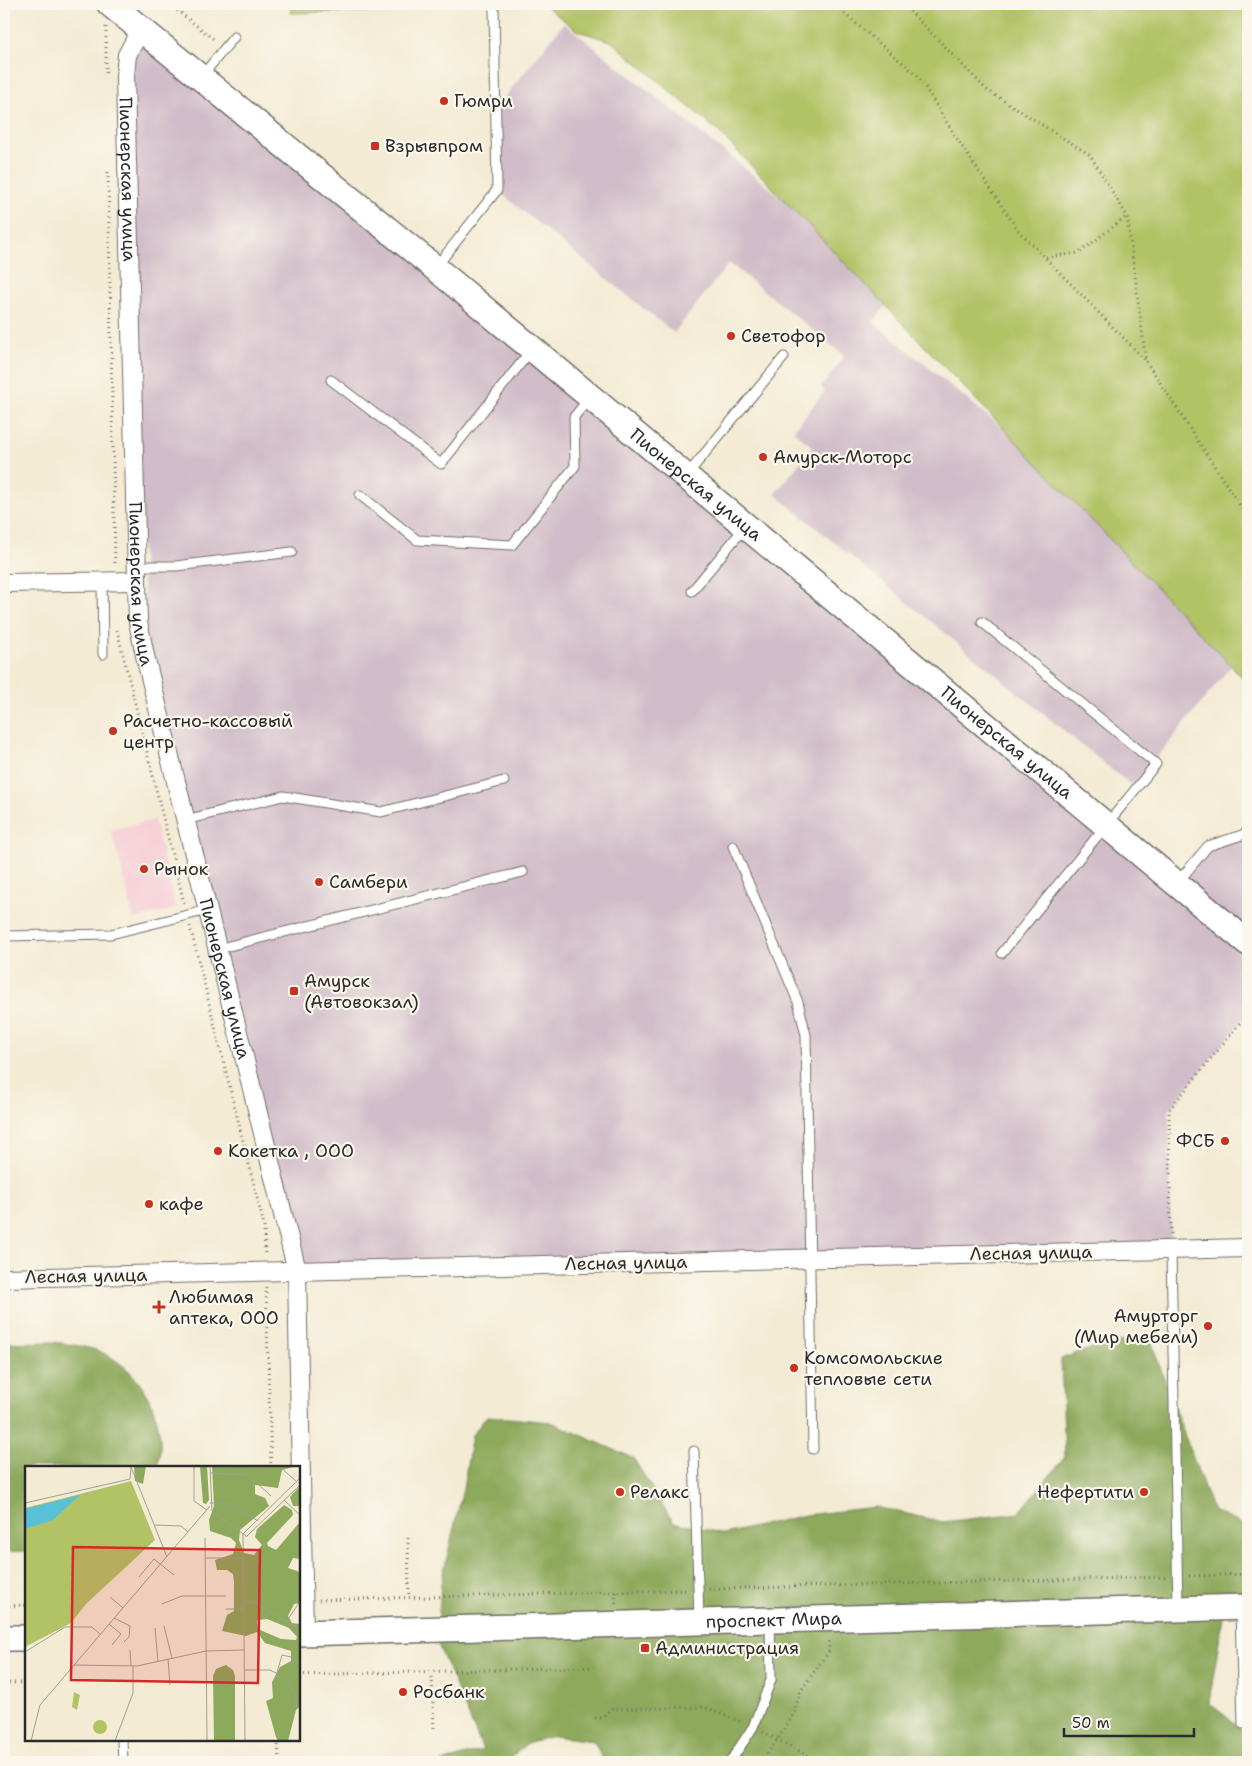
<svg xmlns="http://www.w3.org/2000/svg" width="1252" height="1766" viewBox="0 0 1252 1766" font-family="'Shantell Sans',sans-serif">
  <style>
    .built { fill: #f6cfd7 }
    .industrial { fill: #d1bdc9 }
    .green { fill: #b2c366; stroke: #6e7748 }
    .forest { fill: #8da95b; stroke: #5c6a43 }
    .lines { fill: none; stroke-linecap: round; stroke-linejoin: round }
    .lane-casing { stroke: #716e66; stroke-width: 11 }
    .street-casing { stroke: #716e66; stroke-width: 20 }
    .secondary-casing { stroke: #716e66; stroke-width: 28 }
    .path { stroke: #716e66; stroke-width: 3; stroke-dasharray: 1 4; stroke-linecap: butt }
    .lane { stroke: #fff; stroke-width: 9 }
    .street { stroke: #fff; stroke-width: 18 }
    .secondary { stroke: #fff; stroke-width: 25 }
    .poi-dot { fill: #c8321e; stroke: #fbf7ec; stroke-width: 2 }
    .labels { text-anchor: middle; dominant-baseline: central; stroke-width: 4.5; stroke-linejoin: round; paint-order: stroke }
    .poi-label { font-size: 18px; fill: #2b2b2b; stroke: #fbf7ec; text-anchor: start }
    .street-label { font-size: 18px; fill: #2b2b2b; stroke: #fbf7ec }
    .inset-road { fill: none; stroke: #a39e90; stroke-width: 1 }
    .view { fill: #d62828; fill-opacity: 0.15; stroke: #d62828; stroke-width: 2.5 }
    .inset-edge { fill: none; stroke: #2b2b2b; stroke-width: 2.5 }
  </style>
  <rect width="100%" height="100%" fill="#fbf7ec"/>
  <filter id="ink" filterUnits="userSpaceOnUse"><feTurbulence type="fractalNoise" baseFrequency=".02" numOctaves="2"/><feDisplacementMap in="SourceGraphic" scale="10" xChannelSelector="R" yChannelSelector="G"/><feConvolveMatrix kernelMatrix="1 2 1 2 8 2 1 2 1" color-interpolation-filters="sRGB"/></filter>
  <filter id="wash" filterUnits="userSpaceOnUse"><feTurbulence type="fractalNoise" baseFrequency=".0096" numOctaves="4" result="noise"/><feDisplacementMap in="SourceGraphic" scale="20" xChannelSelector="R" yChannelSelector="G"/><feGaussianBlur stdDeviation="1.12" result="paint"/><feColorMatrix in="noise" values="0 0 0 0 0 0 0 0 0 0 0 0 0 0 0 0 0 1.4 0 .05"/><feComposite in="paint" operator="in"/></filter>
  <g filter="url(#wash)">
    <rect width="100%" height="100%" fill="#f3ebd4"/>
    <path class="built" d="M 154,820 L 176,909 L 134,919 L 111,830 Z"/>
    <g class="industrial">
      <path d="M 564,23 L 897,291 L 873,322 L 1248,630 L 1248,645 L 1133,787 L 775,494 L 813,447 L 793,431 L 825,391 L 821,387 L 845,356 L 729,263 L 674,333 L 497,190 L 496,108 Z"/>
      <path d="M 137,34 L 1176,884 L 1208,846 L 1248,833 L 1248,1013 L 1169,1110 L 1171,1250 L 297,1271 L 146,660 L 125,76 Z"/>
    </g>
    <g class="green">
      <path d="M 291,4 L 388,4 L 388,11 L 291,13 Z"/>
      <path d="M 543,4 L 1248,4 L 1248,683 L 718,131 L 611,41 L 578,31 Z"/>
    </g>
    <g class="forest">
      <path d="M 1151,1341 L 1177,1415 L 1213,1511 L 1248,1527 L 1248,1595 L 1224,1610 L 1209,1703 L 1248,1734 L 1248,1762 L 604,1762 L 594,1741 L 554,1736 L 530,1742 L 511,1757 L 511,1762 L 442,1762 L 483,1750 L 437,1642 L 441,1583 L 463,1489 L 472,1435 L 487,1416 L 551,1422 L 633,1458 L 673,1522 L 725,1534 L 805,1515 L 876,1507 L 943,1522 L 1019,1513 L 1065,1457 L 1061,1359 L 1109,1342 Z"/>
      <path d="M 54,1342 C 66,1344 93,1347 103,1353 C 111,1357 122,1364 129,1371 C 152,1394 167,1434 157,1467 L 26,1467 L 26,1551 L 4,1552 L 4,1343 Z"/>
    </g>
  </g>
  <g filter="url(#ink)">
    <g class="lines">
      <g class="lane-casing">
        <g id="lane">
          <path d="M 201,77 L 234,37"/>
          <path d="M 436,267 L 497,190 L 494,4"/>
          <path d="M 331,380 L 441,464 L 532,349"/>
          <path d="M 687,475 L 784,357"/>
          <path d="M 360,495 L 417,540 L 512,545 L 575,466 L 574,417 L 590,397"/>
          <path d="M 136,566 L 176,566 L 292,552"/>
          <path d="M 102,581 L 103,654"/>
          <path d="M 692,591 L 744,528"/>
          <path d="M 982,622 L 1156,764 L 1002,953"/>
          <path d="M 185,820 L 283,796 L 381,812 L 504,781"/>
          <path d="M 733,846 L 798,1002 L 806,1035 L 813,1449"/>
          <path d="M 1178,882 L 1208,846 L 1248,833"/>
          <path d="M 4,936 L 111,934 L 208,910"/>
          <path d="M 217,949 L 523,872"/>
          <path d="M 1171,1250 L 1178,1607"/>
          <path d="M 694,1451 L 699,1620"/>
          <path d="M 1240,1608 L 1243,1724"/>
          <path d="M 122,1740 L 123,1762"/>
          <path d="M 730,1762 L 753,1727 L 771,1680 L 770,1620"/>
        </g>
      </g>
      <g class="street-casing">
        <g id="street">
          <path id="s1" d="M 141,29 L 127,55 L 125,76 L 138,622 L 146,660 L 297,1271 L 304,1633"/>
          <path d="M 4,583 L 136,581"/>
          <path d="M 4,1278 L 1248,1248"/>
        </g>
      </g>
      <g class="secondary-casing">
        <g id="secondary">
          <path id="s2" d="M 110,4 L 435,268 L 1248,943"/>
          <path id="s3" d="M 299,1633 L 1248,1607"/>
          <path d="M 4,1638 L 26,1638"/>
        </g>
      </g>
      <g class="path">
        <path d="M 169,4 L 216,41"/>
        <path d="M 833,4 L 918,76 L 961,145 L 1018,230 L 1145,360"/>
        <path d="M 903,4 L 987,90 L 1090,155 L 1127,216 L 1146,361 L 1248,518"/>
        <path d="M 106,27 L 106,74"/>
        <path d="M 108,172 L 115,566"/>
        <path d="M 1046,257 L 1079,253 L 1127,216"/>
        <path d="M 117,630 L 184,903"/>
        <path d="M 190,926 L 264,1226 L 265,1255"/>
        <path d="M 1171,1234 L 1169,1110 L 1248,1013"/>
        <path d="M 266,1287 L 271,1467"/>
        <path d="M 408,1538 L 409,1598"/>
        <path d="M 1189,1576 L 1248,1574"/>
        <path d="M 709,1589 L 1165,1577"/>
        <path d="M 615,1592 L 616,1604"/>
        <path d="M 319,1600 L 685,1590"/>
        <path d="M 4,1606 L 26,1605"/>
        <path d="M 432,1672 L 434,1728"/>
        <path d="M 299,1675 L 594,1667"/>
        <path d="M 4,1683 L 26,1683"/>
        <path d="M 595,1718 L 601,1718 L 611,1709 L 704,1707 L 741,1722"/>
        <path d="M 763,1732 L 820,1762"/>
        <path d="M 278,1740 L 279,1762"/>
        <path d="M 761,1762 L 778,1739 L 794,1713 L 800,1692 L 829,1651 L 829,1639"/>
      </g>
      <use href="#lane" class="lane"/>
      <use href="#street" class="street"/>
      <use href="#secondary" class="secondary"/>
    </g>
  </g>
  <g class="poi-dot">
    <circle cx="444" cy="101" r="5"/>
    <rect x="370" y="141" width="10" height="10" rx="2.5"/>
    <circle cx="731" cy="336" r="5"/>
    <circle cx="763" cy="457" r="5"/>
    <circle cx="113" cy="731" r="5"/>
    <circle cx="144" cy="869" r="5"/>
    <circle cx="319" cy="882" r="5"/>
    <rect x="289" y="986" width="10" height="10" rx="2.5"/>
    <circle cx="1225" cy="1141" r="5"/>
    <circle cx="218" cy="1151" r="5"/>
    <circle cx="149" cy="1204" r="5"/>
    <path d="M156.5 1299.5h5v5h5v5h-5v5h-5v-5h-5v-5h5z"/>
    <circle cx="1208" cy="1326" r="5"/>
    <circle cx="794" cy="1368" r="5"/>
    <circle cx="620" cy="1492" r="5"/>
    <circle cx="1144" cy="1492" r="5"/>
    <rect x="640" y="1643" width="10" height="10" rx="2.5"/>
    <circle cx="403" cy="1692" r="5"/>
  </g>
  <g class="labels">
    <g class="poi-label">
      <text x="454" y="101">Гюмри</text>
      <text x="385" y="146">Взрывпром</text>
      <text x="741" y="336">Светофор</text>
      <text x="773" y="457">Амурск-Моторс</text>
      <text x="123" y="721">Расчетно-кассовый<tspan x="123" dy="21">центр</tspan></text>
      <text x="154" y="869">Рынок</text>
      <text x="329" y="882">Самбери</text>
      <text x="304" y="981">Амурск<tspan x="304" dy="21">(Автовокзал)</tspan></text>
      <text x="1215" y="1141" text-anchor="end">ФСБ</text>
      <text x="228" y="1151">Кокетка , ООО</text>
      <text x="159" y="1204">кафе</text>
      <text x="169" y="1297">Любимая<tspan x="169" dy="21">аптека, ООО</tspan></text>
      <text x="1198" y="1316" text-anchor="end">Амурторг<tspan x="1198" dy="21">(Мир мебели)</tspan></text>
      <text x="804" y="1358">Комсомольские<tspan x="804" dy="21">тепловые сети</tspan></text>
      <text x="630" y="1492">Релакс</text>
      <text x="1134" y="1492" text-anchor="end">Нефертити</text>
      <text x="655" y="1648">Администрация</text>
      <text x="413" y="1692">Росбанк</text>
    </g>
    <g class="street-label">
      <text stroke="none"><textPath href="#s1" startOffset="154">Пионерская улица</textPath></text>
      <text stroke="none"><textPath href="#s2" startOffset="758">Пионерская улица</textPath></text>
      <text stroke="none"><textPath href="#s1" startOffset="559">Пионерская улица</textPath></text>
      <text stroke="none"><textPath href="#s2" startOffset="1162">Пионерская улица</textPath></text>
      <text stroke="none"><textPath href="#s1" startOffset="964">Пионерская улица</textPath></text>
      <text transform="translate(1031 1253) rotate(-1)">Лесная улица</text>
      <text transform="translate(626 1263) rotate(-1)">Лесная улица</text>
      <text transform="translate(86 1276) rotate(-1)">Лесная улица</text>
      <text stroke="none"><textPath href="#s3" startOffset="475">проспект Мира</textPath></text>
    </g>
  </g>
  <g transform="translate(25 1466)">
    <rect width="275" height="275" fill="#f3ebd4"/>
    <path d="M 106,15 L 130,74 L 61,138 L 46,157 L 0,181 L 0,42 ZM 49,226 L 55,229 L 52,244 L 47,241 ZM68 261a7 7 0 1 1 14 0a7 7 0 1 1-14 0Z" fill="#b2c366"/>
    <path d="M 109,0 L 121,0 L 118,18 L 110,15 ZM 175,0 L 182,0 L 184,34 L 181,38 L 178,37 ZM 187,0 L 272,0 L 257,4 L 253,22 L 230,19 L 230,28 L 240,32 L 244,40 L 215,64 L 214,74 L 219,87 L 229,89 L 237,79 L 230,71 L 232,63 L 259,39 L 267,44 L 268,49 L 242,77 L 243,80 L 251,84 L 275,56 L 275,93 L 268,92 L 263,102 L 275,106 L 275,137 L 269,138 L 263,150 L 267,157 L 275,158 L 275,240 L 271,244 L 263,275 L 253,275 L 251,271 L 241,235 L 248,232 L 247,216 L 255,201 L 266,195 L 266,185 L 240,177 L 232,166 L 221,170 L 197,165 L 202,149 L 209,145 L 209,116 L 208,108 L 202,104 L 192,104 L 190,94 L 208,88 L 211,77 L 206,72 L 185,65 L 184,54 L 189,40 ZM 242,153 L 264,162 L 272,171 L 271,174 L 256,173 L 233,163 L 232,154 ZM 275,20 L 275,40 L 268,40 L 265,31 ZM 201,199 L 208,204 L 210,210 L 210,274 L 189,275 L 188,210 L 191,203 Z" fill="#8da95b" fill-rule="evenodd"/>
    <path d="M 55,29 L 28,54 L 0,63 L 0,43 Z" fill="#59c1d6"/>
    <path class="inset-road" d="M 169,0 L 169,35 L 182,44M 185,0 L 187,45 L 221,70M 254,0 L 272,16M 106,1 L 142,91M 185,7 L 223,9 L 246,30M 259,34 L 275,49M 0,37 L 105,13 L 106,0M 185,37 L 204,37 L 233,55M 130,59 L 156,60 L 163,66M 218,68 L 220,275M 218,68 L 275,12M 221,71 L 275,19M 180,72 L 182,275M 181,92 L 219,92M 114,111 L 129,93 L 149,109M 85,131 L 98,142M 219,135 L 230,137 L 269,160 L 275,159M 137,138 L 157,130 L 201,130M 201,143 L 219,143M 89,152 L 105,160 L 104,171 L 99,176M 261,156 L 274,137M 84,158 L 96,168 L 87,179M 139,160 L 147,192M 130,162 L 133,196M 105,184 L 106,200M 0,186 L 40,161 L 67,161 L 75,168M 143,193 L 145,219M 49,199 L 112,200 L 181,185 L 220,184M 220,204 L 245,204 L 265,214M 263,217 L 270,228 L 272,242M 259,221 L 249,217 L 257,189 L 266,191 L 275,199M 6,275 L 15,239 L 185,40M 90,275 L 108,227 L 108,200"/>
    <path class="view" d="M 48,81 L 235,84 L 233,217 L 46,214 Z"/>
    <rect width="275" height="275" class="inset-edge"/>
  </g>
  <rect width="1252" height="1766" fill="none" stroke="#fbf7ec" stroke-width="20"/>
  <path d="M1064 1728v8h130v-8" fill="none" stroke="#2b2b2b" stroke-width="2.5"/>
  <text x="1072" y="1728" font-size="15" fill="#2b2b2b" stroke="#fbf7ec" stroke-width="4" paint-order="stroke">50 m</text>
</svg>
